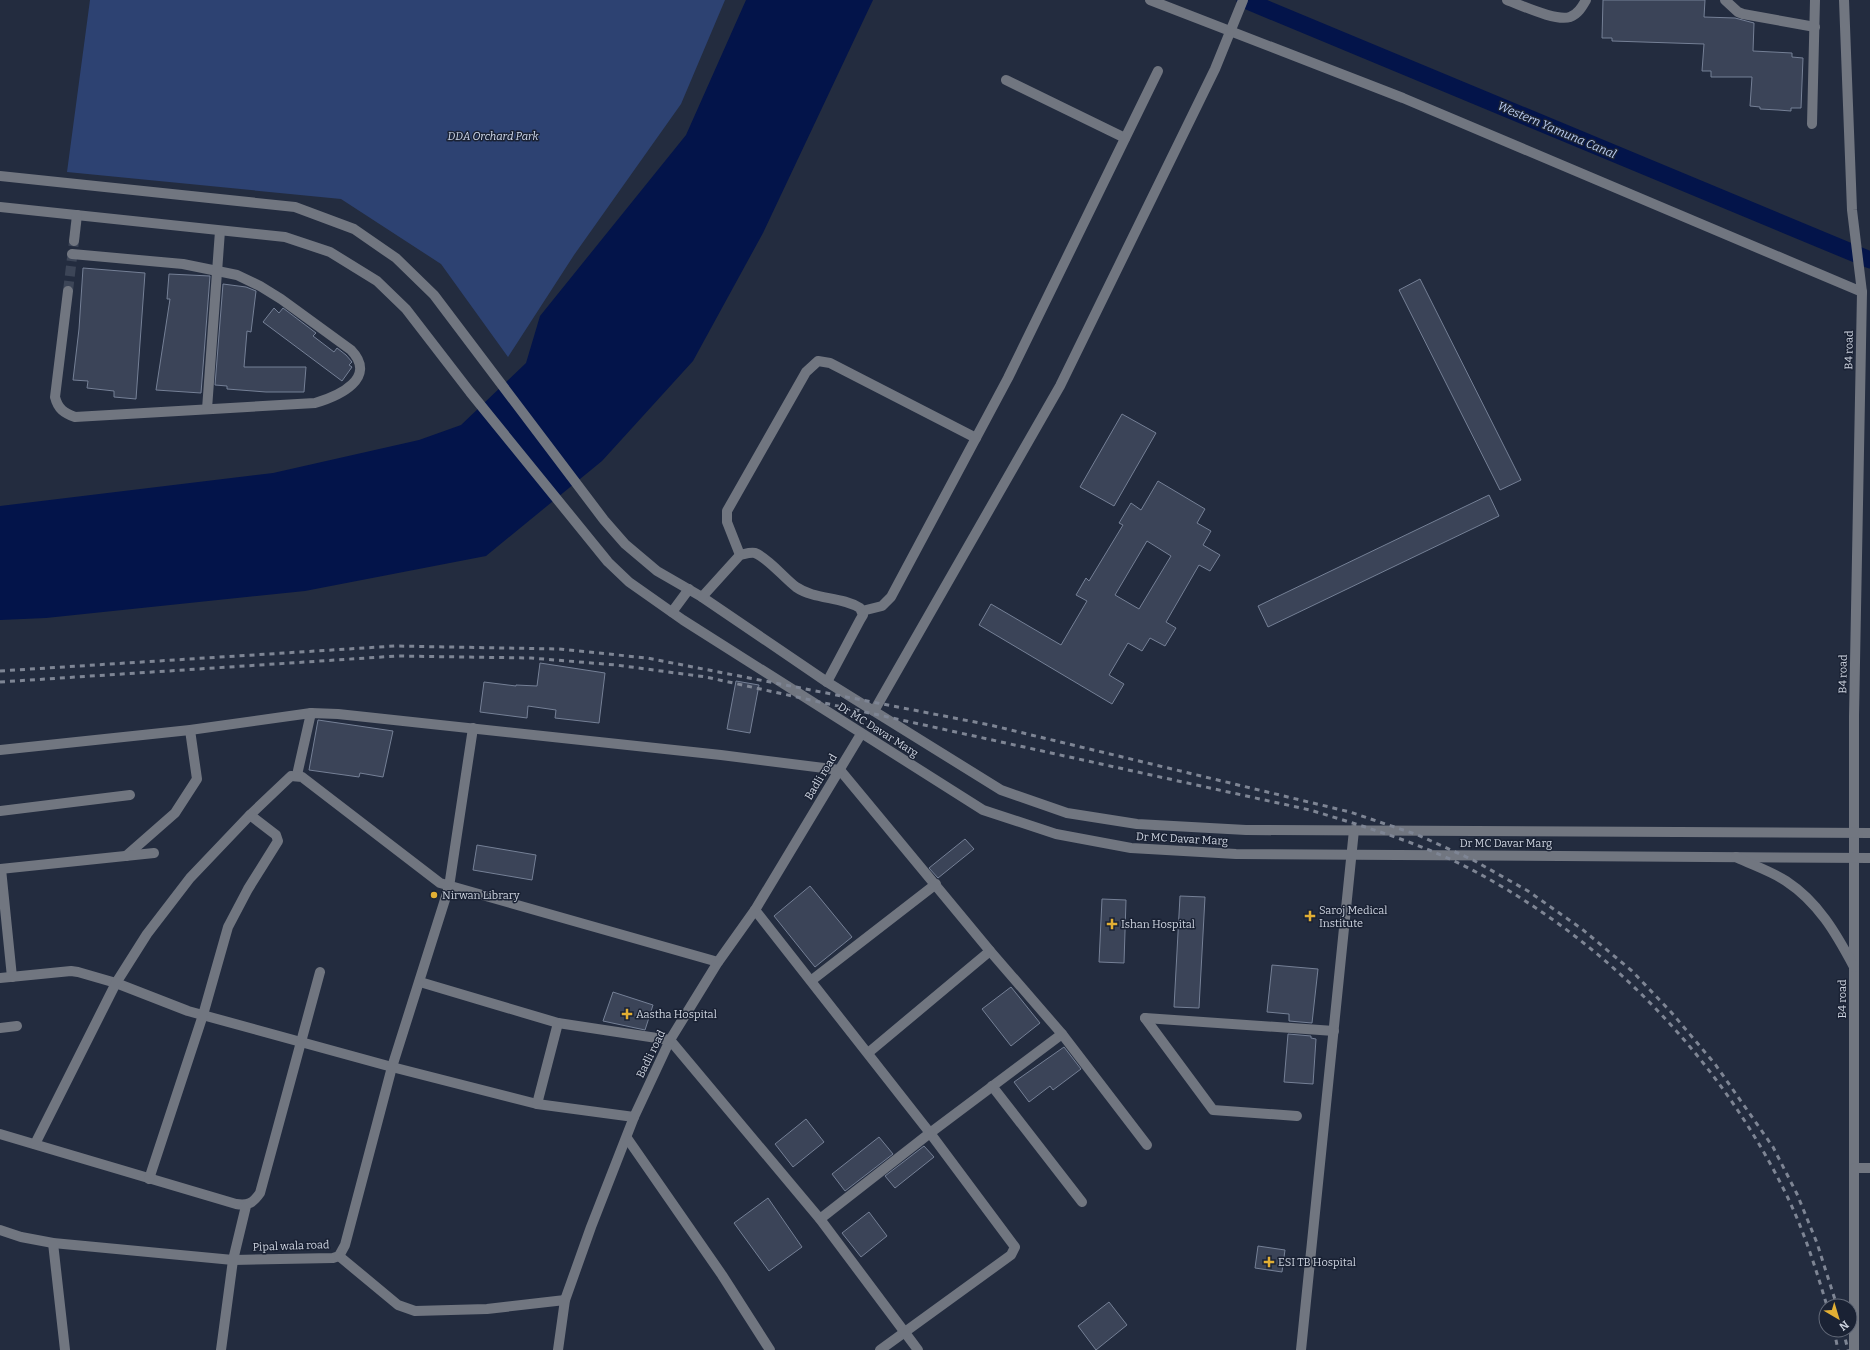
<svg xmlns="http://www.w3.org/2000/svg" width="1870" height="1350" viewBox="0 0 1870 1350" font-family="Bitter,serif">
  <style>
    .green { fill: #2d4272 }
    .water { fill: #03144a }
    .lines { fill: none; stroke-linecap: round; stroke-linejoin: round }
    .canal { stroke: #03144a; stroke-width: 17 }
    .building { fill: #3b4458; stroke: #758096; fill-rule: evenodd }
    .minor-tunnel { stroke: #3c4557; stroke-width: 10; stroke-dasharray: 10 5; stroke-linecap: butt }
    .minor { stroke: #717680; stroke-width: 10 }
    .rail { stroke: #7e8594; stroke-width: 3; stroke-dasharray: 5 5; stroke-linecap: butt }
    .poi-dot { fill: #e2af34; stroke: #1a2234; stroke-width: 1.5 }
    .labels { text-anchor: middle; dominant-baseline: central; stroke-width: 3; stroke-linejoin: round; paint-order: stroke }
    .park-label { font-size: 11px; font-style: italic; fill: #d4ddef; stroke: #1a2234 }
    .street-label { font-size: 11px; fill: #cdd3df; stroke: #1a2234 }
    .poi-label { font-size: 11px; fill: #cdd3df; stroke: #1a2234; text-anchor: start }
    .water-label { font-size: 12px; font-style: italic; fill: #bbcdf0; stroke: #1a2234 }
  </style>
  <rect width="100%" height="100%" fill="#232c3f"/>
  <path class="green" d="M 90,0 L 725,0 L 681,104 L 574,255 L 508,357 L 441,264 L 341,199 L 67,172 Z"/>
  <path class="water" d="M 746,0 L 873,0 L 763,233 L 693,361 L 602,461 L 486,556 L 305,591 L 46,618 L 0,620 L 0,506 L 273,473 L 419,440 L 461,425 L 526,363 L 540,316 L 686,135 Z"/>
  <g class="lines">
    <path class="canal" d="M 1245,0 L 1870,260"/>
  </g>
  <g class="building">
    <path d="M 1603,0 L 1705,0 L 1704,17 L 1735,18 L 1754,23 L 1753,51 L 1792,53 L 1792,57 L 1803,58 L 1801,108 L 1791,108 L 1791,111 L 1778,110 L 1760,109 L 1760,107 L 1750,106 L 1752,77 L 1711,77 L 1711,71 L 1702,71 L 1704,44 L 1612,41 L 1612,38 L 1602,38 Z"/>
    <path d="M 83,268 L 145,273 L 136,399 L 114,397 L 114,391 L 87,388 L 88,381 L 73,380 L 79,329 Z"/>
    <path d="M 169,274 L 210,276 L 201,393 L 156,390 L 170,299 L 167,299 Z"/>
    <path d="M 1420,279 L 1521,480 L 1500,490 L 1399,290 Z"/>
    <path d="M 223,284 L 246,287 L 256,291 L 251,332 L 247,331 L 244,367 L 306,367 L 304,392 L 266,392 L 227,389 L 227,386 L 215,385 Z"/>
    <path d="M 274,308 L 279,313 L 283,308 L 316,333 L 313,336 L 334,352 L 337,348 L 346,355 L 352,362 L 349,365 L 352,367 L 342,381 L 263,322 Z"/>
    <path d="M 1122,414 L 1156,433 L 1114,506 L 1080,487 Z"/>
    <path d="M 1158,481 L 1205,509 L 1197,523 L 1211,531 L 1203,545 L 1220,555 L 1210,571 L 1199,565 L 1166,622 L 1176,628 L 1165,646 L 1150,638 L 1142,651 L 1128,643 L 1109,675 L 1124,684 L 1112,704 L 979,625 L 991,604 L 1061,645 L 1087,601 L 1076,595 L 1086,578 L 1089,581 L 1123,525 L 1119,523 L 1131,503 L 1141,510 ZM 1147,541 L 1171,556 L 1139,609 L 1115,595 Z"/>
    <path d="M 1489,495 L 1499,516 L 1268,627 L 1258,606 Z"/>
    <path d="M 540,663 L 605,673 L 599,723 L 555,718 L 556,710 L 528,706 L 527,718 L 480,712 L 484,682 L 516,686 L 516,685 L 537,686 Z"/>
    <path d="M 736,681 L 759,685 L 750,733 L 727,729 Z"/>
    <path d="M 318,720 L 393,731 L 383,777 L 360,773 L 359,777 L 309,770 Z"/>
    <path d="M 965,839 L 974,849 L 938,878 L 929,868 Z"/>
    <path d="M 477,845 L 536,855 L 532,880 L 473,870 Z"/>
    <path d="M 810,886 L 852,937 L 815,967 L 774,916 Z"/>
    <path d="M 1180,896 L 1205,897 L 1199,1008 L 1174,1007 Z"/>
    <path d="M 1102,899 L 1126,900 L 1124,963 L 1099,962 Z"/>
    <path d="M 1272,965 L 1318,969 L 1312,1023 L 1289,1021 L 1289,1014 L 1267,1012 Z"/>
    <path d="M 1011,987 L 1040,1023 L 1011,1046 L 982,1009 Z"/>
    <path d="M 613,992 L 653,1005 L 645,1030 L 603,1021 Z"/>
    <path d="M 1288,1034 L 1311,1036 L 1311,1038 L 1316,1039 L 1313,1084 L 1284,1082 Z"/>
    <path d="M 1064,1047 L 1081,1069 L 1053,1090 L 1050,1086 L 1029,1102 L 1014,1082 Z"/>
    <path d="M 806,1119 L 824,1142 L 793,1167 L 775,1144 Z"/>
    <path d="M 879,1137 L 893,1154 L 845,1191 L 832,1174 Z"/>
    <path d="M 924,1146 L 934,1157 L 895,1188 L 885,1176 Z"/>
    <path d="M 768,1198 L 802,1247 L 769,1271 L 734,1223 Z"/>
    <path d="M 869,1212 L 887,1236 L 861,1257 L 842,1233 Z"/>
    <path d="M 1258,1246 L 1285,1250 L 1282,1272 L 1255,1268 Z"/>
    <path d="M 1109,1302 L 1127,1325 L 1096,1350 L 1078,1326 Z"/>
  </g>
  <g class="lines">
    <path class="minor-tunnel" d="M 68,291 L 74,241"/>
    <g class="minor">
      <path d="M 1150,0 L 1403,98 L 1862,292"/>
      <path d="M 1507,0 C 1521,5 1556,22 1570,17 C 1578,14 1582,7 1586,0"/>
      <path d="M 1725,0 L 1738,12 L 1743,14 L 1815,27"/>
      <path d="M 1844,0 L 1852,210 L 1862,292 L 1854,716 L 1854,1350"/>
      <path d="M 1006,80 L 1125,138"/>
      <path d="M 1812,124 L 1815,0"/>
      <path d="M 0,176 L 295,207 L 354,229 L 396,258 L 434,295 L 604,520 L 625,544 L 657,571 L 702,597 L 827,682 L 1001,790 L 1067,813 L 1137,824 L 1246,830 L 1870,833"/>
      <path d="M 0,207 L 285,237 L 330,252 L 377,281 L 406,309 L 470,392 L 608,562 L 629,582 L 683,620 L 983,810 L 1056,834 L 1131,848 L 1236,854 L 1870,858"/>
      <path d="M 74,241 L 77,215"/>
      <path d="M 68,291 L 55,397 C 58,409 64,413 75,417 L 315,403 C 339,396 378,378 351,350 L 281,299 L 260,286 L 237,275 L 183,264 L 72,254"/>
      <path d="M 207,409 L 220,231"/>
      <path d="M 740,555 L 727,522 L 727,511 L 806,372 L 818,361 L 830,363 L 976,438"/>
      <path d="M 702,597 L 740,555 C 745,554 750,552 755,553 C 768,558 784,578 796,587 C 815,600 841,596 860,608 L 863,615 L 860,620 L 827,682"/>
      <path d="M 862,611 L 882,606 L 891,597 L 1008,378 L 1158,71"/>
      <path d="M 672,612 L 689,589"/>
      <path d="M 874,711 L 1060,386 L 1215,69 L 1243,0"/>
      <path d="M 0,750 L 190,730 L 311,713 L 338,714 L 721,755 L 840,770 L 990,951 L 1062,1034 L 1147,1145"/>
      <path d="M 297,775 L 311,713"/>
      <path d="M 0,811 L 130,795"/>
      <path d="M 126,856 L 175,813 L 197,779 L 190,730"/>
      <path d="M 1736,857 C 1752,865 1771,871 1786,881 C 1818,902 1836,933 1854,967"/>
      <path d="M 0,869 L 154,853"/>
      <path d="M 1,869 L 12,977"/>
      <path d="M 755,910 L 930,1133 L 1015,1247 L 1011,1255 L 880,1350"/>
      <path d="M 0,978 L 71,971 L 78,972 L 116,983 L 188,1011 L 392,1067 L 537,1104 L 634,1117"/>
      <path d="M 812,980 L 936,884"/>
      <path d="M 420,982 L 558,1023 L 670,1040 L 820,1219 L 918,1350"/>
      <path d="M 1145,1018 L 1213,1110 L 1297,1116"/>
      <path d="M 1145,1018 L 1334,1031"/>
      <path d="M 0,1028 L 17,1026"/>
      <path d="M 868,1053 L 990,951"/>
      <path d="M 992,1086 L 1082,1202"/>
      <path d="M 537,1104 L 558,1023"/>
      <path d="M 0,1134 L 236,1204 C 248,1206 253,1203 260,1193 L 320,972"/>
      <path d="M 627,1138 L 722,1275 L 770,1350"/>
      <path d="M 35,1144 L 116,983 L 147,934 L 190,878 L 250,815 L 291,776 L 302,777 L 440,883 L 718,962"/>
      <path d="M 1854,1168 L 1870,1168"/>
      <path d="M 149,1179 L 203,1015 L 228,927 L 248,889 L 278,841 L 276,835 L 250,815"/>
      <path d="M 820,1219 L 930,1133 L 1062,1034"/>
      <path d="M 0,1230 L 21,1237 L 53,1243 L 233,1260 L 333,1258 L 339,1256"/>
      <path d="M 53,1243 L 65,1350"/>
      <path d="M 339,1256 L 345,1245 L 392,1067 L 449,887 L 473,728"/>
      <path d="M 339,1256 L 398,1305 L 415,1311 L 487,1309 L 565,1300"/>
      <path d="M 221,1350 L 233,1260 L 246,1206"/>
      <path d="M 558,1350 L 565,1300 L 591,1227 L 634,1117 L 670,1040 L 718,962 L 755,910 L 861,734"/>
      <path d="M 1301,1350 L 1354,830"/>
    </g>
    <g class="rail">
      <path d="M 0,671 L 395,646 L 559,649 L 647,658 L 990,725 L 1350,812 L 1418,835 L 1473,860 L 1528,891 L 1582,929 L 1632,971 L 1671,1012 L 1715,1064 L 1773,1147 L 1797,1194 L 1817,1243 L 1837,1306"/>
      <path d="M 0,682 L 397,656 L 531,658 L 616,665 L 706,677 L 1310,810 C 1366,827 1424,844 1476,872 C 1609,943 1721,1060 1787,1196 C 1804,1231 1816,1269 1827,1306"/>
      <path d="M 1834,1330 L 1838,1350"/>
      <path d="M 1843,1330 L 1848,1350"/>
    </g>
  </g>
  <g class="poi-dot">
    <circle cx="434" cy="895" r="4"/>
    <path d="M1308 910h4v4h4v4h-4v4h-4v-4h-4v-4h4z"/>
    <path d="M1110 918h4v4h4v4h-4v4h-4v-4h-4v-4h4z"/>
    <path d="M625 1008h4v4h4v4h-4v4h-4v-4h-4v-4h4z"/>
    <path d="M1267 1256h4v4h4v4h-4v4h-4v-4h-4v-4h4z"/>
  </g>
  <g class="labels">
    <g class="park-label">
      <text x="493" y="136">DDA Orchard Park</text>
    </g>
    <g class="street-label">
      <text transform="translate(1849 350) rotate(-89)">B4 road</text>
      <text transform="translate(1843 674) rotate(-89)">B4 road</text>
      <text transform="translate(878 730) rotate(32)">Dr MC Davar Marg</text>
      <text transform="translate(821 777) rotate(-59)">Badli road</text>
      <text transform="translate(1182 839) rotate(3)">Dr MC Davar Marg</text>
      <text x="1506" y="843">Dr MC Davar Marg</text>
      <text transform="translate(1842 999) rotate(-90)">B4 road</text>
      <text transform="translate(651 1054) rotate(-64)">Badli road</text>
      <text transform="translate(291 1246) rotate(-2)">Pipal wala road</text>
    </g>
    <g class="poi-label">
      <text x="442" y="895">Nirwan Library</text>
      <text x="1319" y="910">Saroj Medical<tspan x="1319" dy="13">Institute</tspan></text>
      <text x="1121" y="924">Ishan Hospital</text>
      <text x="636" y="1014">Aastha Hospital</text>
      <text x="1278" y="1262">ESI TB Hospital</text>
    </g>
    <g class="water-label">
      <text transform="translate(1557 130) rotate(23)">Western Yamuna Canal</text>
    </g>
  </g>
  <g transform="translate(1838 1318) rotate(142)"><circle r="19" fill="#1a2234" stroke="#626978"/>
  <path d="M0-3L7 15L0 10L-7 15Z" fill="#e2af34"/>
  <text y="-6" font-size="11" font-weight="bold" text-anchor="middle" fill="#cdd3df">N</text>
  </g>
</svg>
